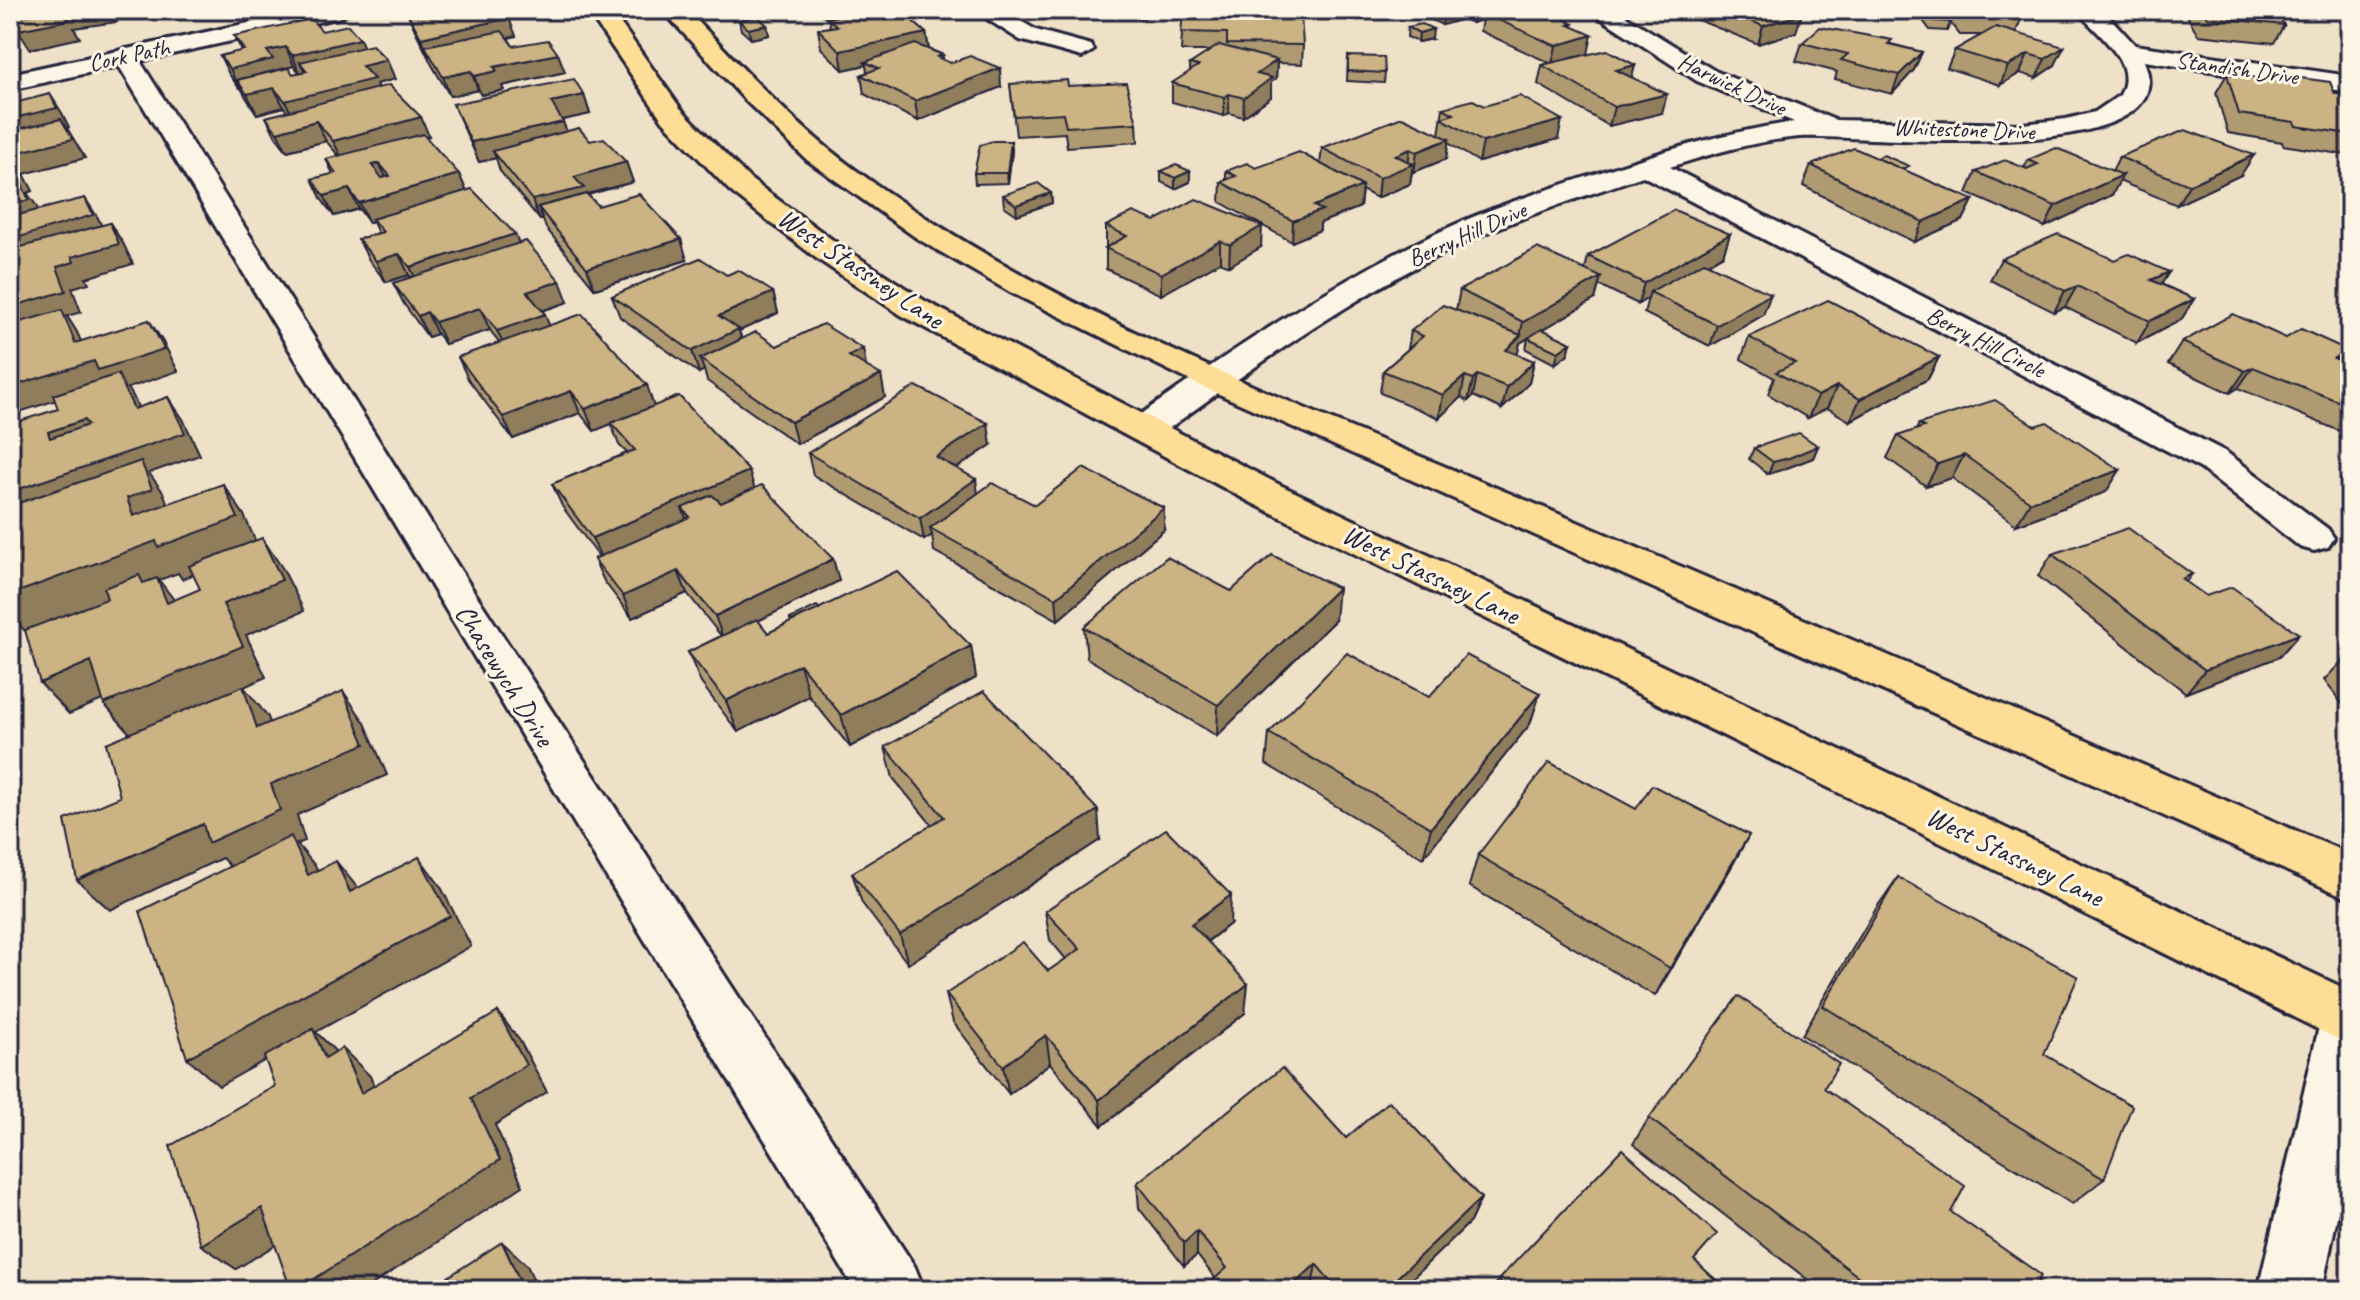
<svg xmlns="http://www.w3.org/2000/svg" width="2360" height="1300" viewBox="0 0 2360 1300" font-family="Caveat,sans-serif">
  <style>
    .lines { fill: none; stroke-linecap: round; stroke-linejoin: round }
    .minor-casing { stroke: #22223b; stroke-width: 6 }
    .major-casing { stroke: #22223b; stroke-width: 6 }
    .minor { fill: #fcf5e5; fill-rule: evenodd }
    .major { fill: #fedd96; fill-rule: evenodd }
    .wall { fill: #af9a71; stroke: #22223b; stroke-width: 2; fill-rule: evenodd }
    .shaded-wall { fill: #8f7d5c; stroke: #22223b; stroke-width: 2 }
    .building { fill: #ccb383; stroke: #22223b; stroke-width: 2; fill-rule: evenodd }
    .labels { text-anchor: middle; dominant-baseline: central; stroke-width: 6; stroke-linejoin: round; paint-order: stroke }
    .far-street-label { font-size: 24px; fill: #22223b; stroke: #fcf5e5 }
    .street-label { font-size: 28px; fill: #22223b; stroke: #fcf5e5 }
  </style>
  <rect width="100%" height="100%" fill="#eee1c8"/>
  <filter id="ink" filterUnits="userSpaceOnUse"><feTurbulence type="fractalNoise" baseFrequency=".0125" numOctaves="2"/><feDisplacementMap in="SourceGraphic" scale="16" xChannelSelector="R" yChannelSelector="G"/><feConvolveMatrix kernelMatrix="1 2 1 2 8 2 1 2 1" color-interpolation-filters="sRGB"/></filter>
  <g filter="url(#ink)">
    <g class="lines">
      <g class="minor-casing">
        <g id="minor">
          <path d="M 309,10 L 353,10 L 341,17 L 140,61 L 473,590 L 915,1267 L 924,1290 L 855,1290 L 119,66 L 10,90 L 10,74 Z"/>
          <path d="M 973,10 L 1002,10 L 1036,30 L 1091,45 L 1094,50 L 1082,57 L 1020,40 Z"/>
          <path d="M 1588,10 L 1616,10 L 1715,71 L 1835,120 L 2023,124 L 2066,119 L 2095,112 L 2120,95 C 2139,61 2095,34 2077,10 L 2103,10 L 2135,45 L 2350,76 L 2350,92 L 2144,61 C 2192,174 1850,133 1799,137 C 1755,141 1711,154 1670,167 L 2226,452 L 2328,529 L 2334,538 L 2328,547 L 2314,551 L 2300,547 L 2200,468 L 1643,176 C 1588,195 1531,213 1477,237 C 1362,289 1259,363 1157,437 L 1144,440 L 1131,437 L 1126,429 L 1131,421 C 1234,349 1338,278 1452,226 C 1498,205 1547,190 1595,174 C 1660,152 1725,132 1794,122 L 1697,81 Z"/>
          <path d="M 2349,992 L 2350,1153 L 2322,1290 L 2258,1290 L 2321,1018 L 2329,1000 Z"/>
        </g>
      </g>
      <g class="major-casing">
        <g id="major">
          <path d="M 587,10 L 611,10 L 681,109 L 750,179 L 838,244 L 925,301 L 1280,485 L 2350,991 L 2350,1045 L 1252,503 L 901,315 L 816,258 L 730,191 L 663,121 Z"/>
          <path d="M 662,10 L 687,10 C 739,64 790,121 850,166 C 1058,319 1324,414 1561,515 C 1824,628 2087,741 2350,854 L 2350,899 L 1201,386 L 1010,292 L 918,239 L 807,160 L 745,100 Z"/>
        </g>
      </g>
      <use href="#minor" class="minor"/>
      <use href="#major" class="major"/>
    </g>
    <g class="wall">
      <path d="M 814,10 L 900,10 L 926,33 L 929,49 L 943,55 L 943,60 L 1001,87 L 918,121 L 864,94 L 861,75 L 867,72 L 866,65 L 843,70 L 821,48 L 818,29 L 830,27 L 829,20 Z"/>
      <path d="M 1119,10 L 1168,10 L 1140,19 Z"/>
      <path d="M 1410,10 L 1550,10 L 1572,26 L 1588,54 L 1576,57 L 1635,65 L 1632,77 L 1662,113 L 1609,126 L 1538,84 L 1542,65 L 1550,63 L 1480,31 L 1482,20 L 1472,23 L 1463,19 L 1442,25 Z"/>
      <path d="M 1689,10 L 1792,10 L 1796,32 L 1758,44 L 1688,16 Z"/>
      <path d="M 1926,10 L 2028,10 L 2025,18 L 2022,17 L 2016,32 L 2055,65 L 2036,78 L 2020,73 L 2000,85 L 1947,68 L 1955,50 L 1981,35 L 1960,35 L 1950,23 L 1947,31 L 1930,30 L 1924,22 L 1927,13 L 1929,13 Z"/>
      <path d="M 2184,10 L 2283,10 L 2279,18 L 2284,25 L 2274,43 L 2198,35 Z"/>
      <path d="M 407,12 L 508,12 L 505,12 L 516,36 L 508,38 L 513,46 L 558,54 L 565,72 L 502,86 L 504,90 L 481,95 L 478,90 L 450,96 L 432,65 L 415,30 Z"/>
      <path d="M 1183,14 L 1303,45 L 1302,64 L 1277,63 L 1276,79 L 1271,82 L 1271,97 L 1243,117 L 1229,113 L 1224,116 L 1172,102 L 1172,83 L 1190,72 L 1190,64 L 1210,51 L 1181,51 Z"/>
      <path d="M 739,20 L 767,25 L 769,35 L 751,39 L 741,30 Z"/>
      <path d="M 1408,27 L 1432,39 L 1418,42 L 1407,37 Z"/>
      <path d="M 322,31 L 364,47 L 395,79 L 376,84 L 378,88 L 429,136 L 426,137 L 466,191 L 519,244 L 568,302 L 542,311 L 549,325 L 654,406 L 754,488 L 833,559 L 839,581 L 758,621 L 768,633 L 791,622 L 790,619 L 819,609 L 971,646 L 976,678 L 850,747 L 809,696 L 738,732 L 701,683 L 688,652 L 721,636 L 687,593 L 632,618 L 604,581 L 594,559 L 599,557 L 562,506 L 552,484 L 627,453 L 619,445 L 611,424 L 594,431 L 580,413 L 513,439 L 468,379 L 458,357 L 499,343 L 490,330 L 445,344 L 437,334 L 428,337 L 404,304 L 393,283 L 411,277 L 409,275 L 386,282 L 369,260 L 358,239 L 378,233 L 373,222 L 369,223 L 359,209 L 334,216 L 322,200 L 312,179 L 333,174 L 326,159 L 339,156 L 326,141 L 287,151 L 276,137 L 266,117 L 287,112 L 284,107 L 257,114 L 247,99 L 241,88 L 239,88 L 229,74 L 220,56 L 242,51 L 234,36 ZM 294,66 L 300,73 L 293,74 L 278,70 Z"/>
      <path d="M 1802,43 L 1891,44 L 1922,52 L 1914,70 L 1892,94 L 1835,79 L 1837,72 L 1796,61 Z"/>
      <path d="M 1348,56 L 1385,73 L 1384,83 L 1347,81 Z"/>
      <path d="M 2227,74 L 2290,83 L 2293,77 L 2335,94 L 2350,116 L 2350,149 L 2346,155 L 2283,145 L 2282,142 L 2228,133 L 2216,93 Z"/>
      <path d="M 1010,84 L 1068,86 L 1137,123 L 1138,142 L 1067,147 L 1065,133 L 1016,136 Z"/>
      <path d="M 584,95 L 590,114 L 562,120 L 567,132 L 590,141 L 626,162 L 633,182 L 588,195 L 598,206 L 687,260 L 595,289 L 546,228 L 543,220 L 540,220 L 500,171 L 496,158 L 479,162 L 453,104 Z"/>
      <path d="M 1484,106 L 1558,139 L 1479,162 L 1448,143 L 1446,159 L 1414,172 L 1412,171 L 1410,184 L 1377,198 L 1362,190 L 1360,207 L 1320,223 L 1320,230 L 1292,242 L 1220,202 L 1221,182 L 1226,180 L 1226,171 L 1320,164 L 1322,148 L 1439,135 L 1443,108 Z"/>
      <path d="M 1011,141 L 1012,151 L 1008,183 L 975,184 L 974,173 Z"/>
      <path d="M 2119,157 L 2241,175 L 2177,205 L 2119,181 L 2112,195 L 2045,227 L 1967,193 L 1976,172 L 2024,168 L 2028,160 L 2112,171 Z"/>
      <path d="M 1811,165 L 1906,171 L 1973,200 L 1963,220 L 1914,242 L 1803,186 Z"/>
      <path d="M 1161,171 L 1190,171 L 1190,182 L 1175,189 L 1161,182 Z"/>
      <path d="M 1051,193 L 1052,203 L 1017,215 L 1004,206 L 1003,195 Z"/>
      <path d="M 1155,221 L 1261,247 L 1229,266 L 1220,262 L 1161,295 L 1106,269 L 1106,226 Z"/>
      <path d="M 1730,234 L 1723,255 L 1708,264 L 1763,315 L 1710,346 L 1644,313 L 1648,298 L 1638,304 L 1599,285 L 1595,299 L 1542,330 L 1571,343 L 1568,354 L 1555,364 L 1526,349 L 1528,338 L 1530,337 L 1520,343 L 1517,354 L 1534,361 L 1529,383 L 1502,409 L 1473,396 L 1468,401 L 1461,397 L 1439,418 L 1380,393 L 1383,371 L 1408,349 L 1411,331 L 1456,310 L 1460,290 L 1585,270 L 1588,256 Z"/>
      <path d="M 2001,259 L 2114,260 L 2169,272 L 2161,284 L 2194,299 L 2181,320 L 2137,343 L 2065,307 L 2054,312 L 1990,280 Z"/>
      <path d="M 727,275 L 773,292 L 778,313 L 739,331 L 742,339 L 866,366 L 885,397 L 797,444 L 707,381 L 704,370 L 699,373 L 620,317 L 612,296 Z"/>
      <path d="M 1749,337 L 1939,357 L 1928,379 L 1850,421 L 1827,408 L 1808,418 L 1768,394 L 1774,378 L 1741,359 Z"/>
      <path d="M 2286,338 L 2347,350 L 2339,360 L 2350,365 L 2350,434 L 2349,435 L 2238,388 L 2230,393 L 2168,364 L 2182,342 Z"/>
      <path d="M 1919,424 L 2035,426 L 2120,470 L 2106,492 L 2016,525 L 1952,478 L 1926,486 L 1887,458 L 1898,436 L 1916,430 Z"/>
      <path d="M 991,445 L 956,469 L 978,494 L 1164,530 L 1058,620 L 934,551 L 932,535 L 924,540 L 813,475 L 808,453 Z"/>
      <path d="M 1818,446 L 1813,458 L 1784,469 L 1768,474 L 1749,459 L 1754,448 Z"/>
      <path d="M 2052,554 L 2192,574 L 2186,582 L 2206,596 L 2299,634 L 2279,657 L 2186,693 L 2038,576 Z"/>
      <path d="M 1231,591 L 1335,620 L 1217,736 L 1087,658 L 1084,627 Z"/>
      <path d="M 2345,658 L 2350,658 L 2350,714 L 2324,680 Z"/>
      <path d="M 1540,693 L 1530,724 L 1423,858 L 1266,764 L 1269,733 L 1429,697 Z"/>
      <path d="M 885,747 L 1100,840 L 908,964 L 862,903 L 852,873 L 932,825 L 893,778 Z"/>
      <path d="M 1636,809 L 1749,835 L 1732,866 L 1655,996 L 1469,886 L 1478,855 Z"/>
      <path d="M 1898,877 L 2044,1054 L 2104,1179 L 2072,1204 L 1802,1035 L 1877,907 Z"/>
      <path d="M 1045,911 L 1230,924 L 1207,942 L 1245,1013 L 1102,1126 L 1050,1063 L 1009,1094 L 953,1022 L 946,994 L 1048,971 L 1066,959 L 1050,940 Z"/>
      <path d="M 1824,1088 L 1951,1212 L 2034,1290 L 1821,1290 L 1633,1144 L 1649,1118 Z"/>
      <path d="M 1346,1138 L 1481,1198 L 1470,1222 L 1400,1290 L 1314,1290 L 1312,1287 L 1308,1290 L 1202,1290 L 1215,1278 L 1197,1255 L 1184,1266 L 1139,1208 L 1137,1183 Z"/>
      <path d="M 1695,1261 L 1727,1290 L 1493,1290 L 1498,1280 Z"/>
    </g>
    <g class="shaded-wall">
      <path d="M 26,10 L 110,10 L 117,22 L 74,28 L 80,38 L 30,49 L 19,32 L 16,32 L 10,22 L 10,13 Z"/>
      <path d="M 151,10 L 186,10 L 154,16 Z"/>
      <path d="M 829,10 L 875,10 L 831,21 Z"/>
      <path d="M 1140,10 L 1168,10 L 1140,19 Z"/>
      <path d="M 1444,10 L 1464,10 L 1463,19 L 1442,25 Z"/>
      <path d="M 1474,10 L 1511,10 L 1483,13 L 1482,20 L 1472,23 Z"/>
      <path d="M 1802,14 L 1796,32 L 1758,44 L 1763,26 Z"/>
      <path d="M 509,18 L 516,36 L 508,38 L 511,45 L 425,46 L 429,57 L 421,38 Z"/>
      <path d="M 1573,24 L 1569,42 L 1592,35 L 1588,54 L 1552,64 L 1556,46 L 1569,25 Z"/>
      <path d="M 767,25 L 769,35 L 751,39 L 748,29 Z"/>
      <path d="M 1433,29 L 1432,39 L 1418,42 L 1419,33 Z"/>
      <path d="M 926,33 L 929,51 L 865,62 L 866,65 L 843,70 L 840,51 Z"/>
      <path d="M 360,39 L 368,57 L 300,62 L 305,72 L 300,73 L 292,55 Z"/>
      <path d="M 286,47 L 294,66 L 237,80 L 241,88 L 239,88 L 230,69 L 267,51 Z"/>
      <path d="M 2064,47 L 2055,65 L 2036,78 L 2045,59 Z"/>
      <path d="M 1922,52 L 1914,70 L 1892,94 L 1899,75 Z"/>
      <path d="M 558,54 L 565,72 L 502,86 L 504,90 L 481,95 L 474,76 L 494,67 Z"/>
      <path d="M 2028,54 L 2020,73 L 2000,85 L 2008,66 Z"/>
      <path d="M 387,60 L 395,79 L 376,84 L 382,98 L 295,121 L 285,101 L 362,66 Z"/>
      <path d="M 1277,60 L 1276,79 L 1271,82 L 1271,97 L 1243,117 L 1244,98 L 1257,74 Z"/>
      <path d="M 1635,65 L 1630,84 L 1616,70 Z"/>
      <path d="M 1000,68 L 1001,87 L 918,121 L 915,101 Z"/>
      <path d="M 471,71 L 478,90 L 450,96 L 443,77 Z"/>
      <path d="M 274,88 L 284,107 L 257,114 L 247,94 Z"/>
      <path d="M 50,94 L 62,113 L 69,127 L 67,128 L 85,158 L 24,174 L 33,191 L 27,193 L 36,205 L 42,220 L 85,198 L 98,218 L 106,235 L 10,258 L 10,240 L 18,215 L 10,197 L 10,99 L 14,105 Z"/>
      <path d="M 1229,94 L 1229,113 L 1224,116 L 1224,97 Z"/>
      <path d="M 1667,94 L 1662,113 L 1609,126 L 1614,107 Z"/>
      <path d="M 584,95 L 590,114 L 558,121 L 551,102 Z"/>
      <path d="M 421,117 L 429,136 L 343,160 L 333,141 Z"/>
      <path d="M 1562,120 L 1558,139 L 1479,162 L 1483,142 Z"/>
      <path d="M 316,121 L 326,141 L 287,151 L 277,132 Z"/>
      <path d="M 563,122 L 570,141 L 493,151 L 496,158 L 479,162 L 471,142 Z"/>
      <path d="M 1449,139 L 1446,159 L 1414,172 L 1417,152 Z"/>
      <path d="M 1011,141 L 1012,151 L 1008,183 L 1007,173 Z"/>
      <path d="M 1410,149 L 1408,166 L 1413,164 L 1410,184 L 1377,198 L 1379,178 L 1395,155 Z"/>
      <path d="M 2254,155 L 2241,175 L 2177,205 L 2189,185 Z"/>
      <path d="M 626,162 L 633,182 L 538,207 L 543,220 L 540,220 L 532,200 L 574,177 Z"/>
      <path d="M 379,163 L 389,183 L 381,185 L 372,165 Z"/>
      <path d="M 1190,171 L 1190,182 L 1175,189 L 1175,178 Z"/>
      <path d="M 459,174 L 468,194 L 372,219 L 373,222 L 369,223 L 359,203 Z"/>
      <path d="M 2123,175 L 2112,195 L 2045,227 L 2055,206 Z"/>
      <path d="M 1362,186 L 1360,207 L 1320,223 L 1320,230 L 1292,242 L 1293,221 L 1314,206 Z"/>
      <path d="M 349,189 L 359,209 L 334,216 L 324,196 Z"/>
      <path d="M 1051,193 L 1052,203 L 1017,215 L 1016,205 Z"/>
      <path d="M 1973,200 L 1963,220 L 1914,242 L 1923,222 Z"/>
      <path d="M 110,223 L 123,243 L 133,264 L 86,278 L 89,283 L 72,288 L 81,312 L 67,316 L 77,332 L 90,362 L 149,320 L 163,342 L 178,371 L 128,388 L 133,396 L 149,431 L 107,384 L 10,415 L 10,307 L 57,267 L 72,257 Z"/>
      <path d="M 1262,226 L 1261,247 L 1229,266 L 1230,245 Z"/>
      <path d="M 515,234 L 523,254 L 420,288 L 410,267 Z"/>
      <path d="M 1730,234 L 1723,255 L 1655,294 L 1650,292 L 1648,298 L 1638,304 L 1644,283 Z"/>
      <path d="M 681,239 L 687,260 L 595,289 L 587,268 Z"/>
      <path d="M 1220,241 L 1220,262 L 1161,295 L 1161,274 Z"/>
      <path d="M 399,254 L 409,275 L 386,282 L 376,261 Z"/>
      <path d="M 2169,272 L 2156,293 L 2151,280 Z"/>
      <path d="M 1601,277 L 1595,299 L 1520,343 L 1517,356 L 1506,350 L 1520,336 L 1523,322 Z"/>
      <path d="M 560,281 L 568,302 L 535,313 L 527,292 Z"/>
      <path d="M 2077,286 L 2065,307 L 2054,312 L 2065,291 Z"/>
      <path d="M 773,292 L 778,313 L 739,331 L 745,351 L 700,359 L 704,370 L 699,373 L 692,351 L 719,316 Z"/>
      <path d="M 1771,294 L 1763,315 L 1710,346 L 1717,325 Z"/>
      <path d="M 2194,299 L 2181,320 L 2137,343 L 2150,321 Z"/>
      <path d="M 480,308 L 490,330 L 445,344 L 435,322 Z"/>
      <path d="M 427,312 L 437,334 L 428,337 L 418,316 Z"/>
      <path d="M 545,314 L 553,336 L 507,352 L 497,331 Z"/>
      <path d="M 1571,343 L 1568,354 L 1555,364 L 1558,352 Z"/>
      <path d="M 863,349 L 867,371 L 849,356 Z"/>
      <path d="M 2347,350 L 2331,372 L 2334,358 Z"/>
      <path d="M 1939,357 L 1928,379 L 1850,421 L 1860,399 Z"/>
      <path d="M 1534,361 L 1529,383 L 1502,409 L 1507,387 Z"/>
      <path d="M 2253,367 L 2238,388 L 2230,393 L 2245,371 Z"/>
      <path d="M 881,375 L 885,397 L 797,444 L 791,422 Z"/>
      <path d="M 1477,375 L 1473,396 L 1468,401 L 1473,379 Z"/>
      <path d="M 1465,376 L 1461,397 L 1439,418 L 1443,395 Z"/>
      <path d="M 647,385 L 654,407 L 594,431 L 585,409 Z"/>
      <path d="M 1837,386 L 1827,408 L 1808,418 L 1818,396 Z"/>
      <path d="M 571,391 L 580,413 L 513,439 L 503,417 Z"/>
      <path d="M 168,397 L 183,419 L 200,455 L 149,473 L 163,492 L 174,520 L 223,484 L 244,515 L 259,549 L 182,579 L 178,573 L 159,580 L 181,609 L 25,631 L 10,615 L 10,595 L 133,516 L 127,498 L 10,519 L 10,492 Z"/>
      <path d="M 84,420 L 101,442 L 50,438 L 48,432 Z"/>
      <path d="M 988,423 L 991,445 L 939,480 L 936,457 Z"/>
      <path d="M 1818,446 L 1813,458 L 1784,469 L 1768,474 L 1773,462 Z"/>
      <path d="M 1964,455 L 1952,478 L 1926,486 L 1938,464 Z"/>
      <path d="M 2120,470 L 2106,492 L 2016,525 L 2030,502 Z"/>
      <path d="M 749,471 L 756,493 L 690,517 L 682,508 L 688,523 L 602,560 L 592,538 Z"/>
      <path d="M 976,479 L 979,502 L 930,528 L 932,535 L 924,540 L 920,518 Z"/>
      <path d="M 1164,508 L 1164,530 L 1058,620 L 1056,598 Z"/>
      <path d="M 262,538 L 283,569 L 304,611 L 246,635 L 266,677 L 244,687 L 268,717 L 282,759 L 132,736 L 104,704 L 223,604 Z"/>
      <path d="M 833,559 L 839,581 L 723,638 L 715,616 Z"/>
      <path d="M 678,571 L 687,593 L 632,618 L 623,596 Z"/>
      <path d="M 1338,588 L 1335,620 L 1217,736 L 1218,705 Z"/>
      <path d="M 2299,634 L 2279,657 L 2186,693 L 2205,670 Z"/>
      <path d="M 971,646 L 976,678 L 850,747 L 841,715 Z"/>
      <path d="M 91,661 L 119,693 L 69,714 L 40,683 Z"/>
      <path d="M 800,664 L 809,696 L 738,732 L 726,701 Z"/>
      <path d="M 343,691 L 365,723 L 387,775 L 297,815 L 305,841 L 297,844 L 316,867 L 334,905 L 236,873 L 222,858 L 110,910 L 77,880 L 203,824 L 271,784 Z"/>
      <path d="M 1540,693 L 1530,724 L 1423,858 L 1431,828 Z"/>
      <path d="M 1098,810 L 1100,840 L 908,964 L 900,935 Z"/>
      <path d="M 1749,835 L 1732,866 L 1655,996 L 1670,968 Z"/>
      <path d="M 419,857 L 441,887 L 471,946 L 316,1032 L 341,1057 L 325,1058 L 314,1033 L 219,1086 L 187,1058 Z"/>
      <path d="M 336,861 L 360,891 L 350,892 Z"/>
      <path d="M 1231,895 L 1230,924 L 1190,954 L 1191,924 Z"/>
      <path d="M 1248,984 L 1245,1013 L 1102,1126 L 1099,1100 Z"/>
      <path d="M 498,1012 L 520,1041 L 547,1092 L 495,1125 L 523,1186 L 364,1290 L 297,1290 L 471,1098 Z"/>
      <path d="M 1046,1035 L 1050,1063 L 1009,1094 L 1003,1066 Z"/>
      <path d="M 342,1048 L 370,1076 L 388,1120 L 361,1093 Z"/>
      <path d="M 1481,1198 L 1470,1222 L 1400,1290 L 1384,1290 Z"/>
      <path d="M 262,1208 L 295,1233 L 236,1269 L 201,1245 Z"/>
      <path d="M 1197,1231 L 1197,1255 L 1184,1266 L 1184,1243 Z"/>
      <path d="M 502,1242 L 527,1265 L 538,1290 L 524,1290 Z"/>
      <path d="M 1316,1264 L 1312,1287 L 1308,1290 L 1288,1290 Z"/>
    </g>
    <g class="building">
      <path d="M 10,10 L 26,10 L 10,13 Z"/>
      <path d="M 34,10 L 67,10 L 64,10 L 69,20 L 18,30 L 13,18 L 36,13 Z"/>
      <path d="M 417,10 L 504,10 L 509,18 L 421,38 L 407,12 Z"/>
      <path d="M 865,10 L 900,10 L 926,33 L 840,51 L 818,29 L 837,26 L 828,18 Z"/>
      <path d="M 1493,10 L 1550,10 L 1565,17 L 1562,18 L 1573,24 L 1569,25 L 1592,35 L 1556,46 L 1483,13 Z"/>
      <path d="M 1723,10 L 1792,10 L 1802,14 L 1763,26 Z"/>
      <path d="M 1962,10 L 2014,10 L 2022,18 L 1967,16 Z"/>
      <path d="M 2203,10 L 2273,10 L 2284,25 L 2207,17 Z"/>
      <path d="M 1927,13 L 1945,14 L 1951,22 L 1934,21 Z"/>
      <path d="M 1183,14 L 1301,16 L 1303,45 L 1227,44 L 1227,33 L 1181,32 Z"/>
      <path d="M 757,16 L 767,25 L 748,29 L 739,20 Z"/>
      <path d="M 311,19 L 322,31 L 348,25 L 360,39 L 292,55 L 286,47 L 267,51 L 273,59 L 230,69 L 220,56 L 244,50 L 234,36 Z"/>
      <path d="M 1422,24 L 1433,29 L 1419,33 L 1408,27 Z"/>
      <path d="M 1820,27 L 1892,40 L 1888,44 L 1922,52 L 1899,75 L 1841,60 L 1848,54 L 1802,43 Z"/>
      <path d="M 1996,27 L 2064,47 L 2045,59 L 2028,54 L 2008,66 L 1955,50 Z"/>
      <path d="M 502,31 L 513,46 L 548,40 L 558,54 L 494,67 L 497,71 L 474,76 L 471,71 L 443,77 L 425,46 Z"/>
      <path d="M 915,44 L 943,55 L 937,57 L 950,63 L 970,56 L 1000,68 L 915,101 L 861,75 L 879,68 L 865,62 Z"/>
      <path d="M 372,45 L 387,60 L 362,66 L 374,79 L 285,101 L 274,88 L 247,94 L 237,80 L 288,68 L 293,74 L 307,71 L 300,62 Z"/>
      <path d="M 1219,45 L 1277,60 L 1257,74 L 1272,78 L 1244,98 L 1229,94 L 1224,97 L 1172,83 L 1198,66 L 1190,64 Z"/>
      <path d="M 1607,50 L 1635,65 L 1616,70 L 1667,94 L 1614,107 L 1542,65 Z"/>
      <path d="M 1348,56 L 1384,57 L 1385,73 L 1348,71 Z"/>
      <path d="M 2227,74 L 2295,83 L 2293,77 L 2330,82 L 2335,94 L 2341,94 L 2350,116 L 2350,134 L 2296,126 L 2294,122 L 2239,114 Z"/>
      <path d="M 574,79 L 584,95 L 551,102 L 563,122 L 471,142 L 453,104 Z"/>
      <path d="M 1067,80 L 1068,86 L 1126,83 L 1137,123 L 1066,127 L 1063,113 L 1014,116 L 1010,84 Z"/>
      <path d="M 389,85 L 421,117 L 333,141 L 316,121 L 277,132 L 266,117 Z"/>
      <path d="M 50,94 L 57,108 L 10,119 L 10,104 Z"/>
      <path d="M 1520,96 L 1562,120 L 1483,142 L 1441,118 L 1454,114 L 1443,108 L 1473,100 L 1484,106 Z"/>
      <path d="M 1402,117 L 1449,139 L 1417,152 L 1410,149 L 1395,155 L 1413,164 L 1379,178 L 1322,148 Z"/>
      <path d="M 61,119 L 73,139 L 11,154 L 20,171 L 10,173 L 10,131 Z"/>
      <path d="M 579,128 L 590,141 L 604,138 L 626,162 L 574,177 L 584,188 L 532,200 L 493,151 Z"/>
      <path d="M 2185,130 L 2254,155 L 2189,185 L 2119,157 Z"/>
      <path d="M 423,134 L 459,174 L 359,203 L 349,189 L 324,196 L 312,179 L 336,173 L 326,159 ZM 379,163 L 390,176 L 382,178 L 372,165 Z"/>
      <path d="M 993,141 L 1011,141 L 1007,173 L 974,173 L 980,145 Z"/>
      <path d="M 1854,148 L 1973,200 L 1923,222 L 1811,165 Z"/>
      <path d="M 2056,148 L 2123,175 L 2055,206 L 1976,172 L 2005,160 L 2027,169 L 2038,164 L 2028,160 Z"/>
      <path d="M 1299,152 L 1362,186 L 1314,206 L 1322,210 L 1293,221 L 1221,182 L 1236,176 L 1226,171 L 1247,163 L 1256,168 Z"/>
      <path d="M 1883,155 L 1909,166 L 1902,169 L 1877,158 Z"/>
      <path d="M 1176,165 L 1190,171 L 1175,178 L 1161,171 Z"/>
      <path d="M 1038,183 L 1051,193 L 1016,205 L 1003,195 Z"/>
      <path d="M 22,185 L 29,200 L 14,204 L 18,215 L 85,198 L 93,215 L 10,240 L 10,188 Z"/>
      <path d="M 472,189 L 515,234 L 410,267 L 399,254 L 376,261 L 358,239 L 383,232 L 372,219 Z"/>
      <path d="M 587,194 L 598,206 L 639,194 L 681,239 L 587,268 L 538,207 Z"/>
      <path d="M 1196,199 L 1262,226 L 1230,245 L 1220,241 L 1161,274 L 1105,248 L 1127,236 L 1106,226 L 1133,212 L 1155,221 Z"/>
      <path d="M 1674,210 L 1730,234 L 1644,283 L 1588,256 Z"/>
      <path d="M 110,223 L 119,244 L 72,257 L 74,262 L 57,267 L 66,291 L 10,307 L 10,250 Z"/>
      <path d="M 2058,234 L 2114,260 L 2129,254 L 2169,272 L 2151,280 L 2194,299 L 2150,321 L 2077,286 L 2065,291 L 2001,259 Z"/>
      <path d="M 526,241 L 560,281 L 527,292 L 545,314 L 497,331 L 480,308 L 435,322 L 427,312 L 418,316 L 393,283 Z"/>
      <path d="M 1537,248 L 1601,277 L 1523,322 L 1460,290 Z"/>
      <path d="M 700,258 L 727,275 L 738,270 L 773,292 L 719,316 L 739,329 L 692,351 L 612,296 Z"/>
      <path d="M 1704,262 L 1771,294 L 1717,325 L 1650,292 Z"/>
      <path d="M 1828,300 L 1939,357 L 1860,399 L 1837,386 L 1818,396 L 1776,372 L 1795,363 L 1749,337 Z"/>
      <path d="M 1443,305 L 1521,335 L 1506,350 L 1534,361 L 1507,387 L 1477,375 L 1473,379 L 1465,376 L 1443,395 L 1383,371 L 1423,336 L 1411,331 Z"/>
      <path d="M 62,310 L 75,343 L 149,320 L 164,349 L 98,370 L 94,361 L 10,387 L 10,325 Z"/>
      <path d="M 582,314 L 647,385 L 585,409 L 571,391 L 503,417 L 458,357 Z"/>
      <path d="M 2233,314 L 2286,338 L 2301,329 L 2347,350 L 2334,358 L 2350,365 L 2350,406 L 2253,367 L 2245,371 L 2182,342 Z"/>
      <path d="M 823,324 L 863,349 L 849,356 L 881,375 L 791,422 L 700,359 L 756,332 L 777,346 Z"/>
      <path d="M 1542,329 L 1571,343 L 1558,352 L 1528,338 Z"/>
      <path d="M 118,374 L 134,409 L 168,397 L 185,433 L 10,492 L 10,424 L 58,409 L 53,395 ZM 84,420 L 88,425 L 50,438 L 48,432 Z"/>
      <path d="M 916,386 L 988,423 L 936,457 L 976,479 L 920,518 L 808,453 Z"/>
      <path d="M 679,396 L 749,471 L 592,538 L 552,484 L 635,450 L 611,423 Z"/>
      <path d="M 1995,400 L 2035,426 L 2047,422 L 2120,470 L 2030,502 L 1964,455 L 1938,464 L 1898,436 L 1924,427 L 1919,424 Z"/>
      <path d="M 1799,433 L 1818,446 L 1789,458 L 1773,462 L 1754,448 Z"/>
      <path d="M 141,461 L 152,489 L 127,498 L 133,516 L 223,484 L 238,518 L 158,547 L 156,541 L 10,595 L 10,506 Z"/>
      <path d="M 1083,468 L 1164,508 L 1056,598 L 930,528 L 992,483 L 1035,505 Z"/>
      <path d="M 762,485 L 833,559 L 715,616 L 678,571 L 623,596 L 594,559 L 690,517 L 682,508 L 712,495 L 721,503 Z"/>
      <path d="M 2128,528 L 2192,574 L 2182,579 L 2206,596 L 2232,587 L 2299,634 L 2205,670 L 2052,554 Z"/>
      <path d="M 262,538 L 282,580 L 223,604 L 243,646 L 104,704 L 91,661 L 40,683 L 25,630 L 107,599 L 104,588 L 139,575 L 143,583 L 157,578 L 167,603 L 200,589 L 189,566 Z"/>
      <path d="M 1272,555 L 1338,588 L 1218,705 L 1084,627 L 1167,557 L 1231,591 Z"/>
      <path d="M 897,571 L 971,646 L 841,715 L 800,664 L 726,701 L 688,652 L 757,619 L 768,633 Z"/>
      <path d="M 817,606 L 819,609 L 792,621 L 790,619 Z"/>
      <path d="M 1347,653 L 1429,697 L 1466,655 L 1540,693 L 1431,828 L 1269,733 Z"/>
      <path d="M 243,686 L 257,728 L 343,691 L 365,744 L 271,784 L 280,810 L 208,843 L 203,824 L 77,880 L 65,820 L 120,797 L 106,743 Z"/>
      <path d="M 984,691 L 1098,810 L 900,935 L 852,873 L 944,817 L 885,747 Z"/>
      <path d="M 1549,762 L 1636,809 L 1652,785 L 1749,835 L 1670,968 L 1478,855 Z"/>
      <path d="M 1166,829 L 1231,895 L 1191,924 L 1248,984 L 1099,1100 L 1046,1035 L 1003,1066 L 946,994 L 1023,942 L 1048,971 L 1080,949 L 1045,911 Z"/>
      <path d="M 291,836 L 308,875 L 336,861 L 350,892 L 419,857 L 450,916 L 187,1058 L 140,911 Z"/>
      <path d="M 1898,877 L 2078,977 L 2044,1054 L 2132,1106 L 2104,1179 L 1823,1006 Z"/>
      <path d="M 1738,996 L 1839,1064 L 1824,1088 L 1965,1186 L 1951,1212 L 2041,1275 L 2034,1290 L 1876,1290 L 1649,1118 Z"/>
      <path d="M 498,1012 L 526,1065 L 471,1098 L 500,1160 L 297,1290 L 291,1290 L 262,1208 L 201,1245 L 170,1146 L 275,1086 L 264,1057 L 313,1029 L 325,1058 L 342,1048 L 361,1093 Z"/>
      <path d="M 1282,1068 L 1346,1138 L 1389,1101 L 1481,1198 L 1384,1290 L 1338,1290 L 1316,1264 L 1288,1290 L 1202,1290 L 1227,1268 L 1197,1231 L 1184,1243 L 1137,1183 Z"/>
      <path d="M 1622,1149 L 1717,1234 L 1694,1260 L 1727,1290 L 1508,1290 L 1498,1280 Z"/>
      <path d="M 502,1242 L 524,1290 L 428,1290 Z"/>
    </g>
  </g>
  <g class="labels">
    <g class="far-street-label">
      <text transform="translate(129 55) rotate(-12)">Cork Path</text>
      <text transform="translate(2237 68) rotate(8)">Standish Drive</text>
      <text transform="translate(1732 84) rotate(25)">Harwick Drive</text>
      <text transform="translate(1964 129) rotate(2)">Whitestone Drive</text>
      <text transform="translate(1467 234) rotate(-24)">Berry Hill Drive</text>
      <text transform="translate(1986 342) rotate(27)">Berry Hill Circle</text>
    </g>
    <g class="street-label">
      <text transform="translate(861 268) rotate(34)">West Stassney Lane</text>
      <text transform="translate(1431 574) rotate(26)">West Stassney Lane</text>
      <text transform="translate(505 675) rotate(58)">Chasewych Drive</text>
      <text transform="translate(2015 856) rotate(26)">West Stassney Lane</text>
    </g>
  </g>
  <rect width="2360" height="1300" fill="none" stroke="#fcf5e5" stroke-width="40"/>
  <rect x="20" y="20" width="2320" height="1260" fill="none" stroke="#22223b" stroke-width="3" filter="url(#ink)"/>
</svg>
